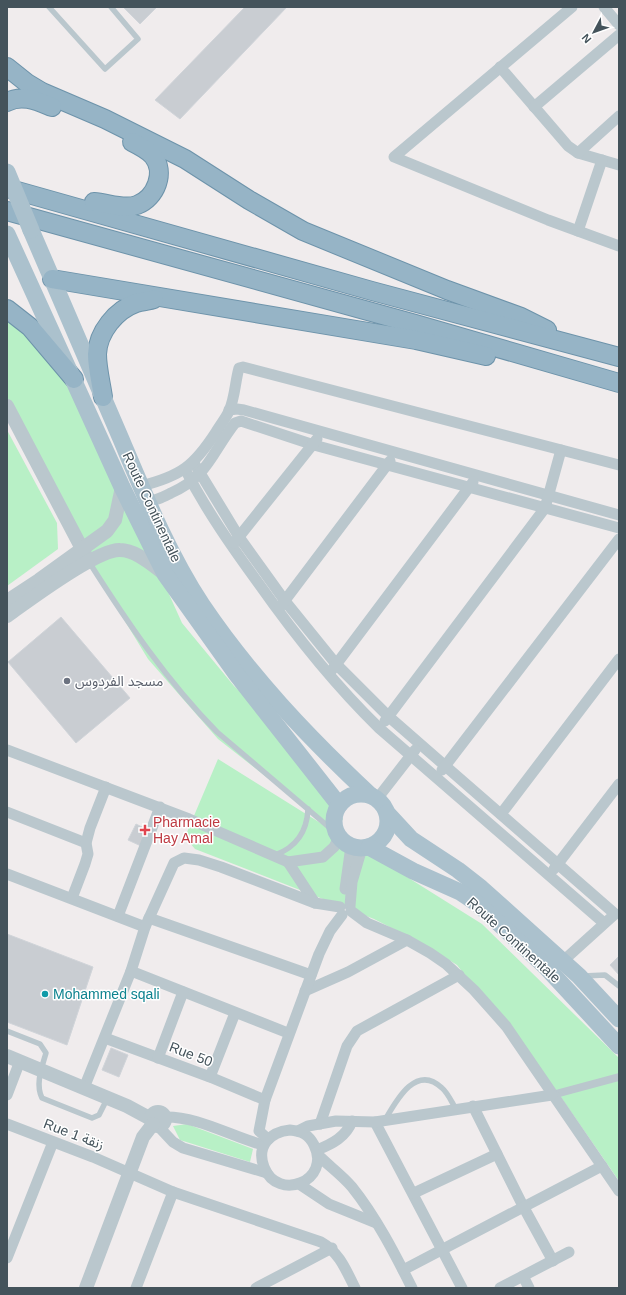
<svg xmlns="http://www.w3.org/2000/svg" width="626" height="1295" viewBox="0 0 626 1295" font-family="Arial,'Noto Sans Arabic',sans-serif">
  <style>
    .green { fill: #b8f0c6 }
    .building { fill: #c9cdd2; stroke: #d0d4d9 }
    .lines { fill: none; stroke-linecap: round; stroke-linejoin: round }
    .trunk-casing { stroke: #6d93aa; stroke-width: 20 }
    .service { stroke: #bac7cd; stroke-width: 5.5 }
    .pedestrian { stroke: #bac7cd; stroke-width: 8 }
    .minor { stroke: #bac7cd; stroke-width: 11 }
    .tertiary { stroke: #bac7cd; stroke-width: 14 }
    .primary { stroke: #abc1cd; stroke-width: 17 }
    .trunk { stroke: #96b4c6; stroke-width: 18 }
    .primary-bridge { stroke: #abc1cd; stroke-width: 17 }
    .worship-dot { fill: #6b7280; stroke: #fff; stroke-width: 1.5 }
    .health-dot { fill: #e0444e; stroke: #fff; stroke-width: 1.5 }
    .culture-dot { fill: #0f9aa8; stroke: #fff; stroke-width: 1.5 }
    .labels { text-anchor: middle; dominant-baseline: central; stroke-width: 3; stroke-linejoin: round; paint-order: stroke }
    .street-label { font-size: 14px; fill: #44535b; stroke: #fff }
    .worship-label { font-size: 14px; fill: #5b616d; stroke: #fff; text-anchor: start }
    .health-label { font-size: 14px; fill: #be3a42; stroke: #fff; text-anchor: start }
    .culture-label { font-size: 14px; fill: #0d838f; stroke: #fff; text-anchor: start }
  </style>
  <rect width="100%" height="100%" fill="#f0eced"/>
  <g class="green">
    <path d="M 7,309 L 69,372 L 182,623 L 234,686 L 247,698 L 343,819 L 340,824 L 340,835 L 482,924 L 619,1058 L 619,1181 L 556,1090 L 457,965 L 425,945 L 374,919 L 195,849 L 185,837 L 218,759 L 330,829 L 297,801 L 218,739 L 148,659 L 89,562 L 7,406 Z"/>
    <path d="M 7,430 L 57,523 L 58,549 L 7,586 Z"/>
    <path d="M 187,1124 L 253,1149 L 250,1162 L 180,1140 L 173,1126 Z"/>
  </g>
  <g class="building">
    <path d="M 123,7 L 157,7 L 140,24 Z"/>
    <path d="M 245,7 L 287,7 L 180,119 L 155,100 Z"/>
    <path d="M 61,617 L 130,698 L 76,743 L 8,662 Z"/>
    <path d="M 136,824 L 148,830 L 141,846 L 128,840 Z"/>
    <path d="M 7,934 L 93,967 L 67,1045 L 7,1022 Z"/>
    <path d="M 619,956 L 619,975 L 610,965 Z"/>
    <path d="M 111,1048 L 128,1055 L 119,1077 L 102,1070 Z"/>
  </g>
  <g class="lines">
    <g class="trunk-casing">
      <g id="trunk">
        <path d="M 7,67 L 27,83 L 42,92 L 105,119 L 185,159 L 249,200 L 303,231 L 447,290 L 521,317 L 547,330"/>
        <path d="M 7,102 C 22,94 37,101 52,107"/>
        <path d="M 7,188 L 372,291 L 619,357"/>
        <path d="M 94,202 C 108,203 124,210 137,205 C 156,198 166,172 153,156 C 148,150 140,146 132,142"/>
        <path d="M 7,211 L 415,324 L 619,383"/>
        <path d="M 52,279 L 416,340 L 486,356"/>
        <path d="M 7,309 L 30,327 L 74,379"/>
        <path d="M 103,397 C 101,383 97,368 97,354 C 98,332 116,310 136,303 C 142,301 149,301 154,299"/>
      </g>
    </g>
    <g class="service">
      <path d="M 49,7 L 105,69 L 138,39 L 111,7"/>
      <path d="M 89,562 C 127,622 167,681 217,732 L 337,834"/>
      <path d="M 275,855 C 297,847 307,831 308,809"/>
      <path d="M 583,976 L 605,975 L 619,986"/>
      <path d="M 7,1031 L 40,1044 L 46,1053 C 42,1067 35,1084 42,1098 L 92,1118 L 99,1115 L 107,1099"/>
      <path d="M 385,1120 C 396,1101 416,1063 442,1088 C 448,1093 452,1103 456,1109"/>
    </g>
    <path class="pedestrian" d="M 552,1095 L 619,1077"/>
    <g class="minor">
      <path d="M 572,7 L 394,157 L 548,220 L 619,246"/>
      <path d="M 604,7 L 619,25"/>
      <path d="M 500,67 L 568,146 L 578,153 L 619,165"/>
      <path d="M 534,107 L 619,35"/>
      <path d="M 578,153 L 619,116"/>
      <path d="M 578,231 L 602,160"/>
      <path d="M 229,410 L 237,409 L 244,410 L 619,515"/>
      <path d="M 194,463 L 239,537 L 285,601 L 336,664 L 388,716 L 615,914 L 563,961"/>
      <path d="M 185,469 C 206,510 232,547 259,584 C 295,635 334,684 379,728 L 604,923"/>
      <path d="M 141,486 C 181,476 194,466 216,432 C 220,425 226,418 229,411 C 235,398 235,382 239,368 L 243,367 L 619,465"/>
      <path d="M 147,501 C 156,501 163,497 171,493 C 208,477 212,452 235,423 L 241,421 L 314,445 L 619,528"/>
      <path d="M 234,543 L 317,439"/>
      <path d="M 280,607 L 390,461"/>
      <path d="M 332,670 L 473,482"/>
      <path d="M 385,721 L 545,508 L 561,450"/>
      <path d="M 7,750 L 189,819 L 288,862 L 323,857 L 334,847 L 339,838"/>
      <path d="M 442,770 L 619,539"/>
      <path d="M 377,799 L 415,750"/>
      <path d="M 7,812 L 86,843"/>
      <path d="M 501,814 L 619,659"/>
      <path d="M 288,862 L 315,903"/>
      <path d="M 554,869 L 619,784"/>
      <path d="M 7,874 L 145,927"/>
      <path d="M 345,889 L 351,846"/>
      <path d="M 72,898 L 85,864 L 88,854 L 86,843 L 90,828 L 106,787"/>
      <path d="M 350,906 L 352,882 L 362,848"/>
      <path d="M 351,911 L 367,923 L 407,940 L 430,953 L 446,964 L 474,990 L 506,1026 L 619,1191"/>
      <path d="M 118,916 L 160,807"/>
      <path d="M 149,918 L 311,975"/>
      <path d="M 131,971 L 288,1033"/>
      <path d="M 305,991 L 348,972 L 407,940"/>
      <path d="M 105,1038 L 210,1077 L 265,1100"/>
      <path d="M 158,1058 L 183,992"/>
      <path d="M 210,1077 L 235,1013"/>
      <path d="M 84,1088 L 131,971 L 145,927 L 174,863 L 184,858 L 199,860 L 221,867 L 315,903 L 340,907"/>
      <path d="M 7,1095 L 20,1061"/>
      <path d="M 473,1106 L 523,1206 L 553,1261"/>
      <path d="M 164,1117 C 198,1116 230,1136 263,1145"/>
      <path d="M 375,1122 L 462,1288"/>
      <path d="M 7,1124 L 93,1157 L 173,1192 L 321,1242 C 339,1252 346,1270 355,1288"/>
      <path d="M 320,1124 L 347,1046 L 357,1031 L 459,975"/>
      <path d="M 158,1126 L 173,1142 L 183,1148 L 267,1173"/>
      <path d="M 290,1130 C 302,1131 309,1135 314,1145 C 332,1180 278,1203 264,1167 C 256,1146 270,1132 290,1130 Z"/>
      <path d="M 298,1131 L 308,1126 L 336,1121 L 375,1122 L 552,1095"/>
      <path d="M 268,1139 L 259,1131 L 265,1100 L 319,954 L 330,931 L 342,915"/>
      <path d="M 317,1150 C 332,1144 346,1137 352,1121"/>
      <path d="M 318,1155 C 329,1166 342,1175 352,1187 C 376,1217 395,1254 412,1288"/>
      <path d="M 299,1184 L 329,1204 L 376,1223"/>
      <path d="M 414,1193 L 497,1154"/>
      <path d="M 7,1258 L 53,1142"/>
      <path d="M 403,1270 L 602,1166"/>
      <path d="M 523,1276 L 529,1288"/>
      <path d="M 136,1288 L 173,1192"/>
      <path d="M 256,1288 L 332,1248"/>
      <path d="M 500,1288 L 569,1252"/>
    </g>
    <g class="tertiary">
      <path d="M 7,406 L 89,562"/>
      <path d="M 7,601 L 39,580 L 107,531 L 115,520 L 122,487"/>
      <path d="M 7,616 C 28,601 97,549 120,550 C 136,550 152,565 165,574"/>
      <path d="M 7,1056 L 127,1106 L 151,1119"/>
      <circle cx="158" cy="1119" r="7"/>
      <path d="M 86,1288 L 143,1137 L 153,1124"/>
    </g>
    <g class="primary">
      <path d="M 31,230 C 61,300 91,370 121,439 C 145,496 168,553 202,605 C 250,676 308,737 370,795"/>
      <path d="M 7,234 L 122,487 L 165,574 L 237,675 L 339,805"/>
      <circle cx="361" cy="821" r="27"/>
      <path d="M 387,813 L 411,839 L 458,870 L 481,888 L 579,976 L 619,1019"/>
      <path d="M 369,847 L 413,871 L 460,892 L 478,904 L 545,966 L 619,1046"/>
    </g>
    <use href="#trunk" class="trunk"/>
    <path class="primary-bridge" d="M 7,172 L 31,230"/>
  </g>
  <circle class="worship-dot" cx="67" cy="681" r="4"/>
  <path class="health-dot" d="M143 824h4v4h4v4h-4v4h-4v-4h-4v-4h4z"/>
  <circle class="culture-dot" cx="45" cy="994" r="4"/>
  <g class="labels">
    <g class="street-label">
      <text transform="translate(152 507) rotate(65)">Route Continentale</text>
      <text transform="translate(514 940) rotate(42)">Route Continentale</text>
      <text transform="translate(191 1054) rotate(21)">Rue 50</text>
      <text transform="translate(74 1134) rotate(21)">Rue 1 زنقة</text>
    </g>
    <g class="worship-label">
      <text x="75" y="681">مسجد الفردوس</text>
    </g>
    <g class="health-label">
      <text x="153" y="822">Pharmacie<tspan x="153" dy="16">Hay Amal</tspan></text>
    </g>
    <g class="culture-label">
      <text x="53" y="994">Mohammed sqali</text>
    </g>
  </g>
  <rect width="626" height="1295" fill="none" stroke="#44535b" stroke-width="16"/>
  <g transform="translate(594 32) rotate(229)" stroke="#ffffff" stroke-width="3" paint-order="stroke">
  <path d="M0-3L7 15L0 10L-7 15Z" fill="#44535b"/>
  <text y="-6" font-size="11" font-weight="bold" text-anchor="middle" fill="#44535b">N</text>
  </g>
</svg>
